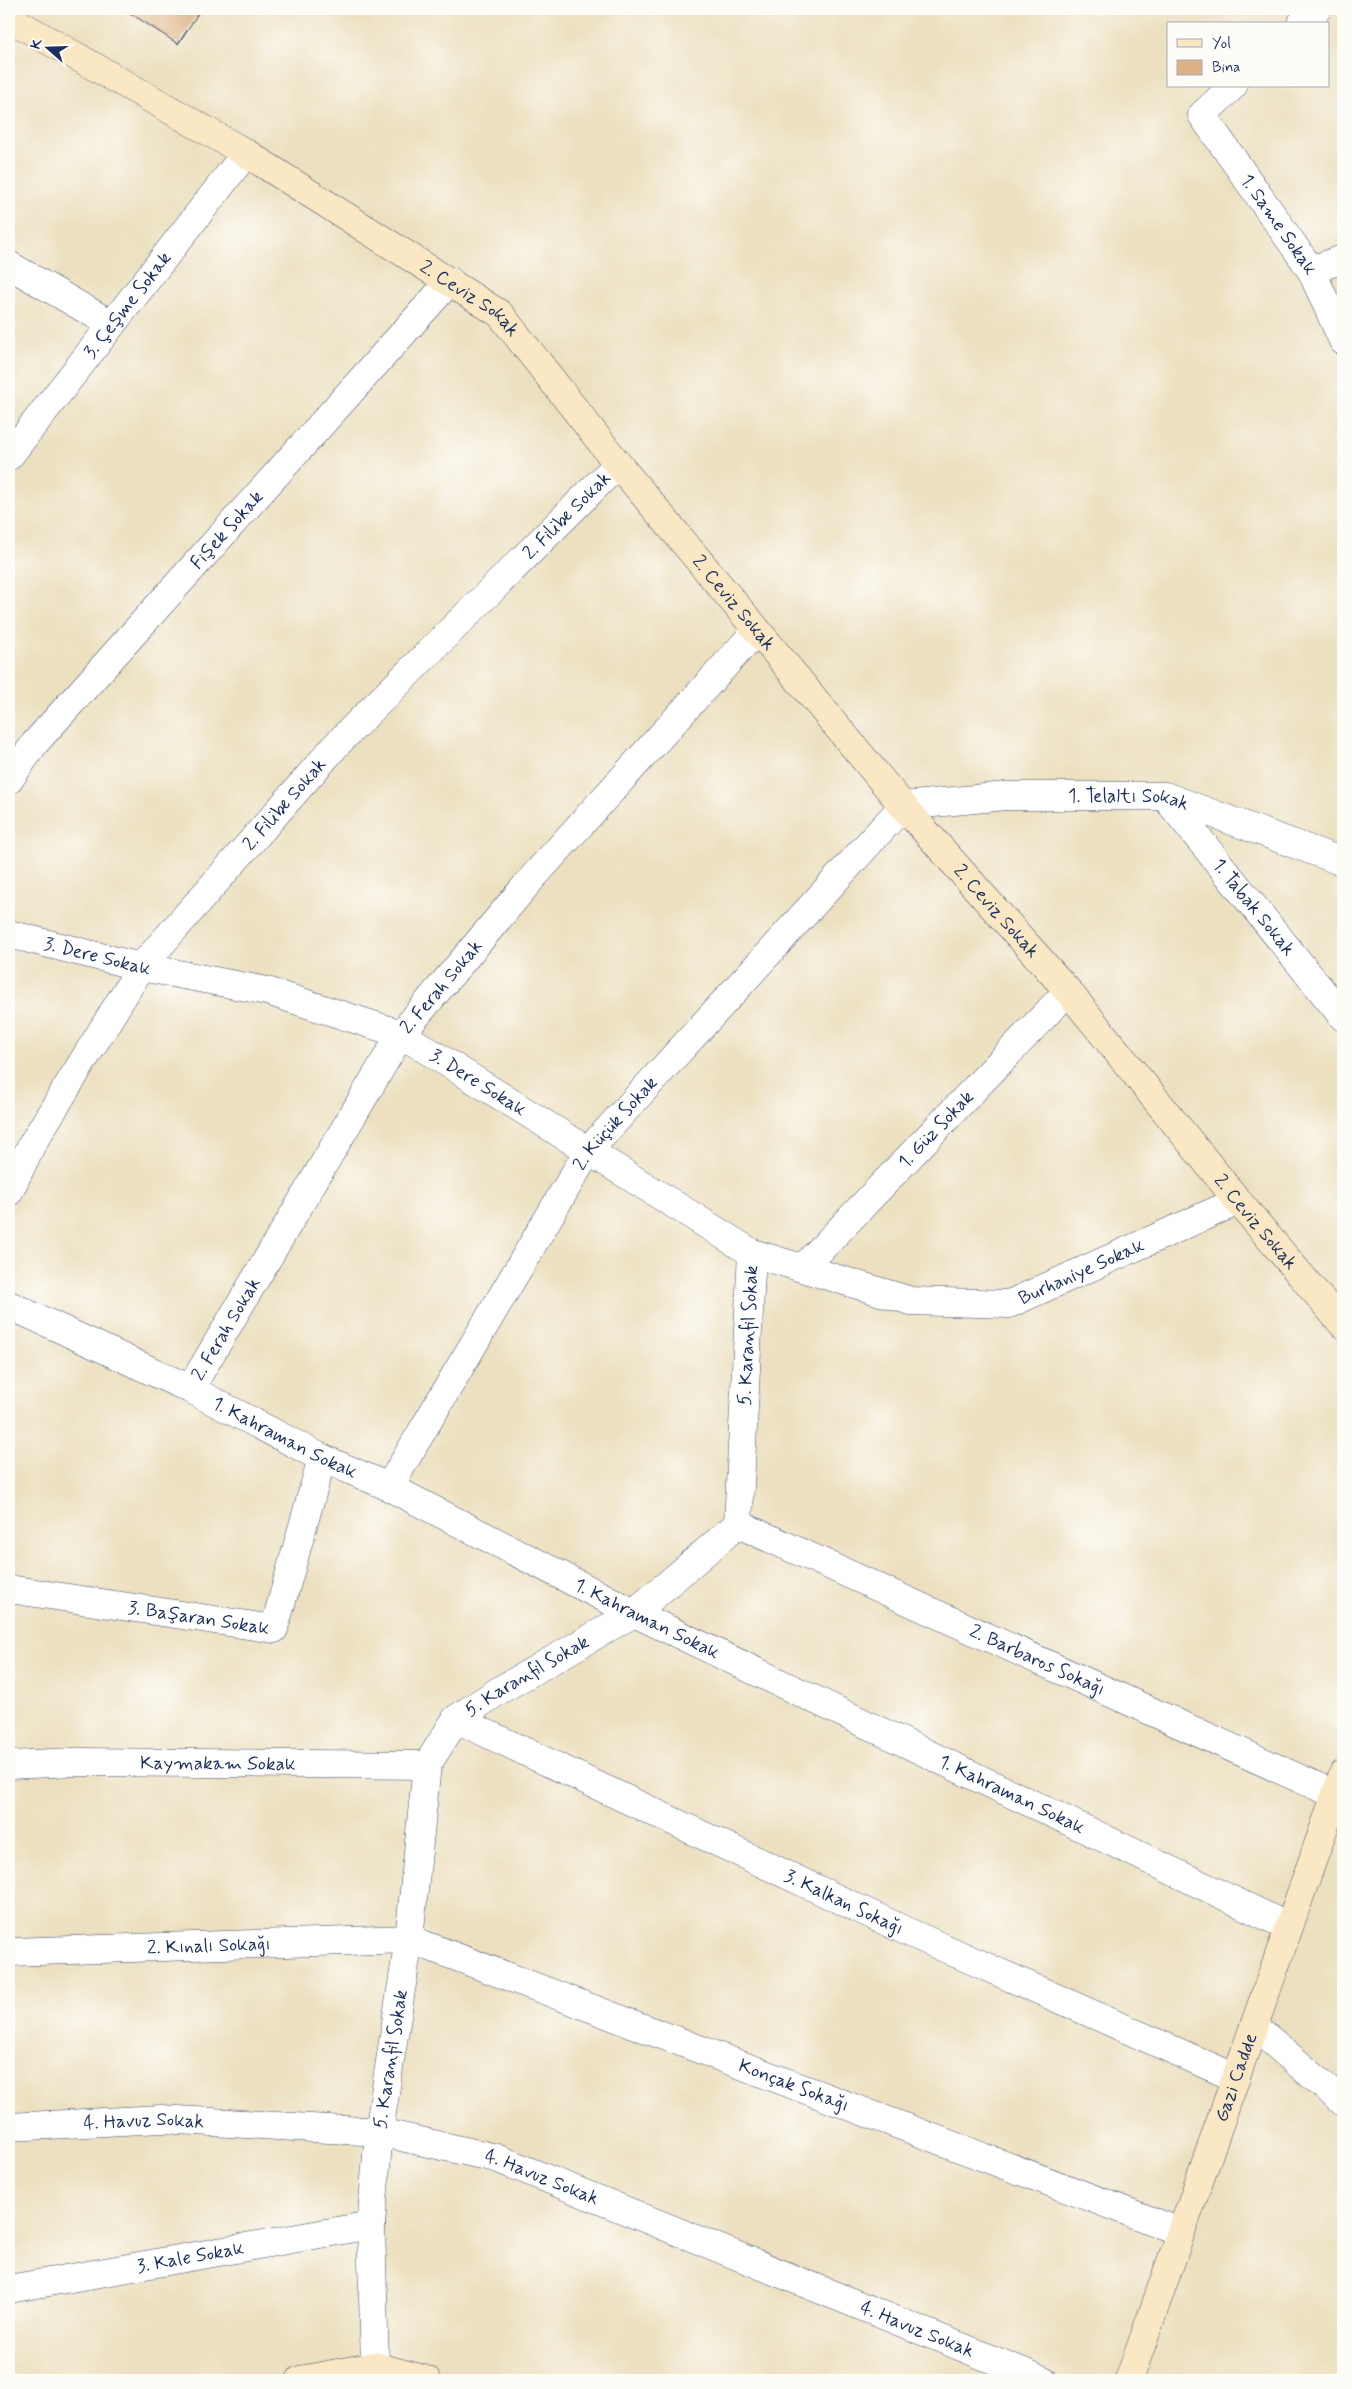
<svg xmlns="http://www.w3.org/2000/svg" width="1352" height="2389" viewBox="0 0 1352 2389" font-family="Mynerve,sans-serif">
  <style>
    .building { fill: #ddb386 }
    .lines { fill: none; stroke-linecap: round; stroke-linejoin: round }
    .street-casing { stroke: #3a4a6d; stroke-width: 29 }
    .secondary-casing { stroke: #3a4a6d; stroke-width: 29 }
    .street { stroke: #fff; stroke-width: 28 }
    .secondary { stroke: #fae7c3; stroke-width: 28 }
    .labels { text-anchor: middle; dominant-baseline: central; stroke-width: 5; stroke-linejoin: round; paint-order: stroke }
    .street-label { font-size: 19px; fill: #1b2f5e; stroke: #fdfcf7 }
  </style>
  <rect width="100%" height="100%" fill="#fdfcf7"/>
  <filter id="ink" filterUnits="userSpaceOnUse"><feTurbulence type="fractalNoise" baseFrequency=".02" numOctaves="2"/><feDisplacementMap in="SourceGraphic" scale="10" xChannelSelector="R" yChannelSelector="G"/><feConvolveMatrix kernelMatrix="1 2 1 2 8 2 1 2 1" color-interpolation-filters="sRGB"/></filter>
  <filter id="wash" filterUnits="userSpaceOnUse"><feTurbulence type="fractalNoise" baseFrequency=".0096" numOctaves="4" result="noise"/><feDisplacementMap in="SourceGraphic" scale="20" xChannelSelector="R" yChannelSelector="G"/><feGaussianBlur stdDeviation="1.12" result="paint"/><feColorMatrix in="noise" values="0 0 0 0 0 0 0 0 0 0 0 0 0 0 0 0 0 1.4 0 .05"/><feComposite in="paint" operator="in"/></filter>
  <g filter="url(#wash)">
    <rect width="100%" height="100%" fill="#ece0c0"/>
    <g id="blocks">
      <path class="building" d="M 124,9 L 201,9 L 178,44 Z"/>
    </g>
  </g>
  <g filter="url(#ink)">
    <use href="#blocks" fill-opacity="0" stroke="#3a4a6d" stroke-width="1"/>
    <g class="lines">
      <g class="street-casing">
        <g id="street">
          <path d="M 1301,24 L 1317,9"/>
          <path id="s1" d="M 1233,86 L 1202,115 L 1311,270 L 1343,341"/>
          <path d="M 9,265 L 111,324"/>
          <path d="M 1311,270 L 1343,259"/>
          <path id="s2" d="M 9,456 L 246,153"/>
          <path id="s3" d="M 9,780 L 35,743 L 450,281"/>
          <path id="s4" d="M 1166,798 L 1343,1017"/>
          <path id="s5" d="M 9,934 L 141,967 L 267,991 L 401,1034 L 752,1253 L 911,1301 L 1009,1304 L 1238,1201"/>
          <path id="s6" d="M 9,1192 L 32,1144 L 141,967 L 338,743 L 618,464"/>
          <path id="s7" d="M 803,1268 L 1068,991"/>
          <path id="s8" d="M 9,1305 L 190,1389 L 322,1458 L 389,1487 L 634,1613 L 1289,1927"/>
          <path id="s9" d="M 190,1389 L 401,1034 L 534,876 L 757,630"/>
          <path id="s10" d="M 389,1487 L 588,1151 L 903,806 L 1005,796 L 1165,796 L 1343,862"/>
          <path id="s11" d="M 738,1524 L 1336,1795"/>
          <path id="s12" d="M 9,1589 L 274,1629 L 322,1458"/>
          <path id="s13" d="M 456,1719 L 906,1931 L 1236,2078"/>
          <path id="s14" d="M 9,1765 L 74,1762 L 427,1765"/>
          <path id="s15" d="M 9,1952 L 409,1939 L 1181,2232"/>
          <path d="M 1254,2026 L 1343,2102"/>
          <path id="s16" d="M 9,2127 L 161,2119 L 379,2132 L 496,2158 L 1043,2380"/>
          <path id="s17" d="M 9,2289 L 371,2225"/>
          <path id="s18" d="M 375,2366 L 371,2225 L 379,2132 L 409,1939 L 427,1765 L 456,1719 L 500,1690 L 634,1613 L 738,1524 L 752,1253"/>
        </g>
      </g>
      <g class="secondary-casing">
        <g id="secondary">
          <path id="s19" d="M 9,18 L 246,153 L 500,314 L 618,464 L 757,630 L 903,806 L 1068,991 L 1238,1201 L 1343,1325"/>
          <path d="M 300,2380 L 375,2366 L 427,2380"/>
          <path id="s20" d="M 1129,2380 L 1343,1774"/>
        </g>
      </g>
      <use href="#street" class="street"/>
      <use href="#secondary" class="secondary"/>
    </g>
  </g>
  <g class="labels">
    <g class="street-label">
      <text stroke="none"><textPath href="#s1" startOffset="176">1. Same Sokak</textPath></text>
      <text stroke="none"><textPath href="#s19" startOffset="540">2. Ceviz Sokak</textPath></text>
      <text stroke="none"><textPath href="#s2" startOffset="192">3. Çeşme Sokak</textPath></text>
      <text stroke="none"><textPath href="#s6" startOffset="882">2. Filibe Sokak</textPath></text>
      <text stroke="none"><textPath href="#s3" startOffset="332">Fişek Sokak</textPath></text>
      <text stroke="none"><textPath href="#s19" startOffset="945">2. Ceviz Sokak</textPath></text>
      <text stroke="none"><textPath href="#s10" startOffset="1084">1. Telaltı Sokak</textPath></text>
      <text stroke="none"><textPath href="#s6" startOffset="478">2. Filibe Sokak</textPath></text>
      <text stroke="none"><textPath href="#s4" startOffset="140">1. Tabak Sokak</textPath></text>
      <text stroke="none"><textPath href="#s19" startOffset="1350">2. Ceviz Sokak</textPath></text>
      <text stroke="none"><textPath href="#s5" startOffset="91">3. Dere Sokak</textPath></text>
      <text stroke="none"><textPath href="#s9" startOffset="475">2. Ferah Sokak</textPath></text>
      <text stroke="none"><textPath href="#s5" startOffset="496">3. Dere Sokak</textPath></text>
      <text stroke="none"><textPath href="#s10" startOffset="429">2. Küçük Sokak</textPath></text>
      <text stroke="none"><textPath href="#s7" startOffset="192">1. Güz Sokak</textPath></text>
      <text stroke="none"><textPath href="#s19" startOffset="1755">2. Ceviz Sokak</textPath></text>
      <text stroke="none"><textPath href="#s5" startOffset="1162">Burhaniye Sokak</textPath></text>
      <text stroke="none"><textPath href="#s9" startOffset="70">2. Ferah Sokak</textPath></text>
      <text stroke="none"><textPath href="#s18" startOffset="1192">5. Karanfil Sokak</textPath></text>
      <text stroke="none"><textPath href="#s8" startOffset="306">1. Kahraman Sokak</textPath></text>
      <text stroke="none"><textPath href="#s12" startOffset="192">3. Başaran Sokak</textPath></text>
      <text stroke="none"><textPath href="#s8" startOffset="711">1. Kahraman Sokak</textPath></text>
      <text stroke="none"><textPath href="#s11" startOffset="329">2. Barbaros Sokağı</textPath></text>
      <text stroke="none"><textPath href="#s18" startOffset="742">5. Karanfil Sokak</textPath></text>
      <text stroke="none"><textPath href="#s14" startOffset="209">Kaymakam Sokak</textPath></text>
      <text stroke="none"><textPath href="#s8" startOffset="1116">1. Kahraman Sokak</textPath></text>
      <text stroke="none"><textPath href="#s13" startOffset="429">3. Kalkan Sokağı</textPath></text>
      <text stroke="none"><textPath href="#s15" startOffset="200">2. Kınalı Sokağı</textPath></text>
      <text stroke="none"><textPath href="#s18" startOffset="308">5. Karanfil Sokak</textPath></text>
      <text stroke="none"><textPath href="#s20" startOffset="321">Gazi Cadde</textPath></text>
      <text stroke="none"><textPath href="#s15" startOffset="812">Konçak Sokağı</textPath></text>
      <text stroke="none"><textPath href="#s16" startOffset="135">4. Havuz Sokak</textPath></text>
      <text stroke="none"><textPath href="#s16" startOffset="540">4. Havuz Sokak</textPath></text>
      <text stroke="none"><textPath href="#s17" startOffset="184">3. Kale Sokak</textPath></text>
      <text stroke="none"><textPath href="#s16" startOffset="945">4. Havuz Sokak</textPath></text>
    </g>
  </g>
  <rect width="1352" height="2389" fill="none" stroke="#fdfcf7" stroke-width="30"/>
  <rect x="1167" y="22" width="162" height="65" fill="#fdfcf7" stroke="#a3aaba"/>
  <rect x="1177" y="39" width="25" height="8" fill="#fae7c3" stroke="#a3aaba"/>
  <text x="1212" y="48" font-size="15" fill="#1b2f5e">Yol</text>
  <rect x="1177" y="60" width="25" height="15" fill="#ddb386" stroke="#a3aaba"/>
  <text x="1212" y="72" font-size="15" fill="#1b2f5e">Bina</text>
  <g transform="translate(48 48) rotate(290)" stroke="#fdfcf7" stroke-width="4" paint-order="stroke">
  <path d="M0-4L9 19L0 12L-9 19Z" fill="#1b2f5e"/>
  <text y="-8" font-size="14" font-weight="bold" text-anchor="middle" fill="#1b2f5e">K</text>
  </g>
</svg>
